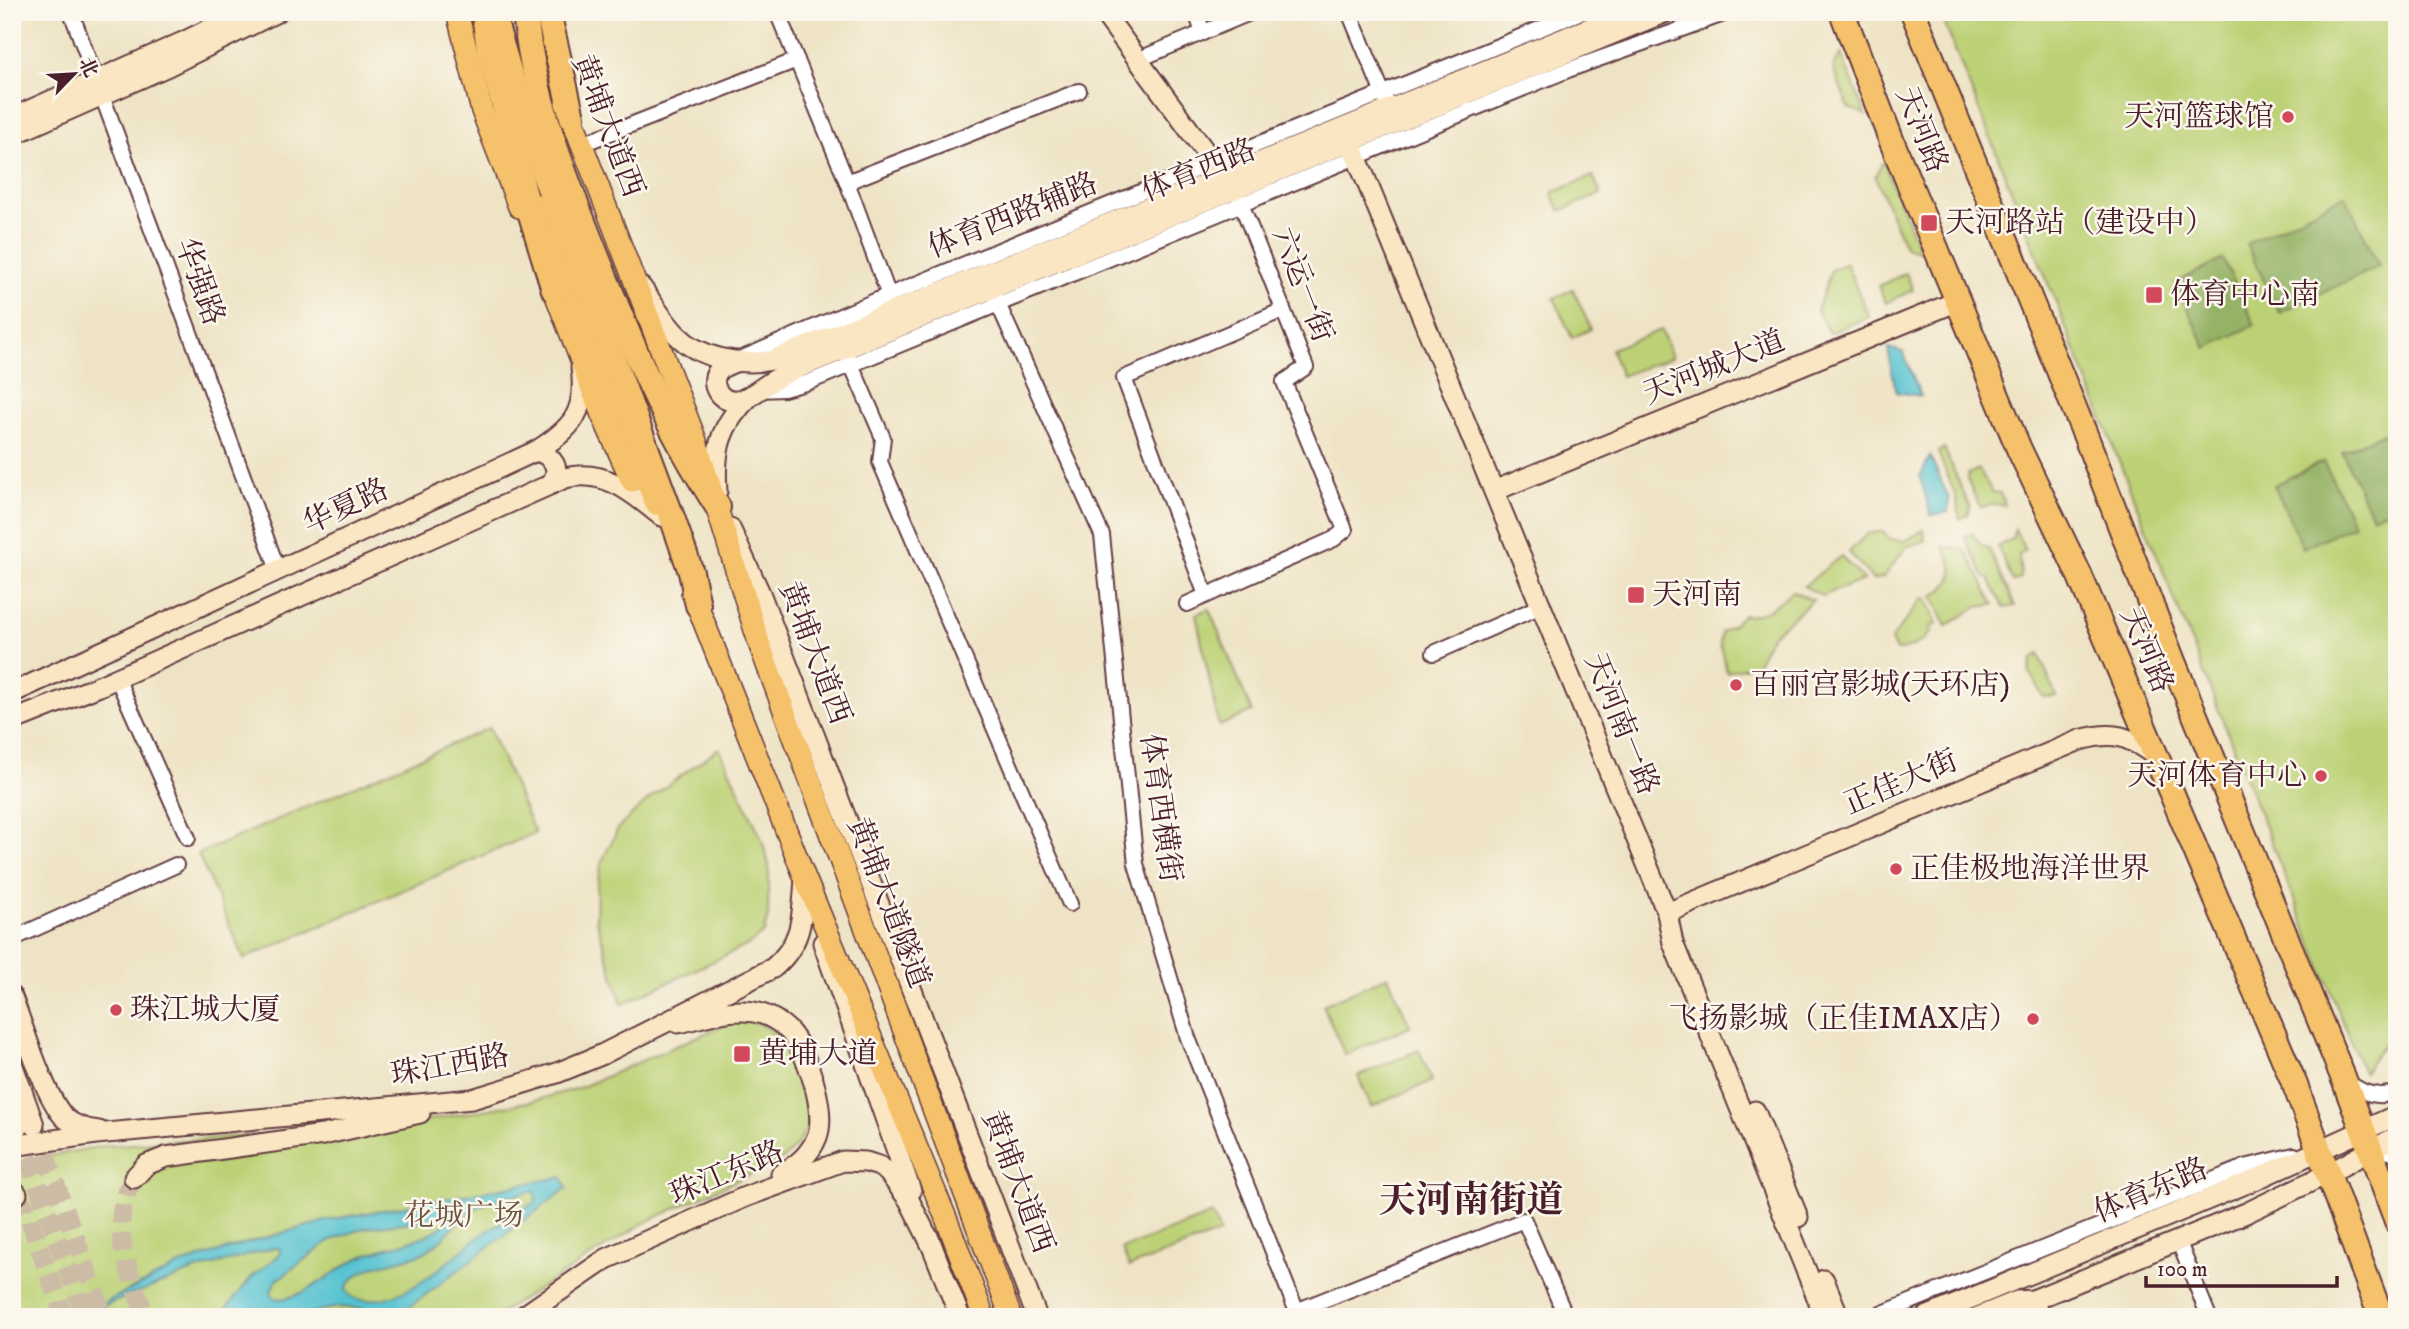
<svg xmlns="http://www.w3.org/2000/svg" width="2409" height="1329" viewBox="0 0 2409 1329" font-family="'IM FELL DW Pica','Noto Serif SC',serif">
  <style>
    .green { fill: #bcd174; stroke: #837850; stroke-width: 2 }
    .forest { fill: #95b366; stroke: #706948; stroke-width: 2 }
    .water { fill: #57c3d1; stroke: #50717e; stroke-width: 2; fill-rule: evenodd }
    .lines { fill: none; stroke-linecap: round; stroke-linejoin: round }
    .secondary-tunnel { stroke: #cdbca5; stroke-width: 19; stroke-dasharray: 19 10; stroke-linecap: butt }
    .street-casing { stroke: #633c42; stroke-width: 18 }
    .secondary-casing { stroke: #633c42; stroke-width: 23 }
    .primary-casing { stroke: #633c42; stroke-width: 24 }
    .highway-casing { stroke: #633c42; stroke-width: 28 }
    .street { stroke: #fff; stroke-width: 14 }
    .secondary { stroke: #fbe6c4; stroke-width: 19 }
    .primary { stroke: #f5c16b; stroke-width: 21 }
    .highway { stroke: #f5c16b; stroke-width: 24 }
    .poi-dot { fill: #d1495b; stroke: #fbf7ec; stroke-width: 2.5 }
    .labels { text-anchor: middle; dominant-baseline: central; stroke-width: 5; stroke-linejoin: round; paint-order: stroke }
    .poi-label { font-size: 30px; fill: #4a1f2b; stroke: #fbf7ec; text-anchor: start }
    .street-label { font-size: 30px; fill: #4a1f2b; stroke: #fbf7ec }
    .park-label { font-size: 30px; fill: #6c5441; stroke: #fbf7ec }
    .district-label { font-size: 37px; font-weight: bold; fill: #4a1f2b; stroke: #fbf7ec }
  </style>
  <rect width="100%" height="100%" fill="#fbf7ec"/>
  <filter id="ink" filterUnits="userSpaceOnUse"><feTurbulence type="fractalNoise" baseFrequency=".0143" numOctaves="2"/><feDisplacementMap in="SourceGraphic" scale="14" xChannelSelector="R" yChannelSelector="G"/><feConvolveMatrix kernelMatrix="1 2 1 2 8 2 1 2 1" color-interpolation-filters="sRGB"/></filter>
  <filter id="wash" filterUnits="userSpaceOnUse"><feTurbulence type="fractalNoise" baseFrequency=".00686" numOctaves="4" result="noise"/><feDisplacementMap in="SourceGraphic" scale="28" xChannelSelector="R" yChannelSelector="G"/><feGaussianBlur stdDeviation="1.57" result="paint"/><feColorMatrix in="noise" values="0 0 0 0 0 0 0 0 0 0 0 0 0 0 0 0 0 1.4 0 .05"/><feComposite in="paint" operator="in"/></filter>
  <g filter="url(#wash)">
    <rect width="100%" height="100%" fill="#eee3c4"/>
    <g class="green">
      <path d="M 1940,12 L 2397,12 L 2397,1027 L 2363,1072 Z"/>
      <path d="M 1841,54 L 1866,115 L 1849,108 L 1833,68 Z"/>
      <path d="M 1883,162 L 1920,251 L 1905,247 L 1875,176 Z"/>
      <path d="M 1593,176 L 1601,194 L 1560,211 L 1552,193 Z"/>
      <path d="M 1846,263 L 1869,317 L 1829,333 L 1817,311 L 1831,270 Z"/>
      <path d="M 1906,273 L 1913,290 L 1886,303 L 1878,286 Z"/>
      <path d="M 1573,289 L 1591,329 L 1572,338 L 1554,298 Z"/>
      <path d="M 1661,330 L 1672,357 L 1621,376 L 1611,349 Z"/>
      <path d="M 1944,448 L 1970,508 L 1968,515 L 1960,519 L 1956,497 L 1938,452 Z"/>
      <path d="M 1979,469 L 1992,492 L 2000,493 L 2005,505 L 1989,505 L 1982,507 L 1979,505 L 1967,479 L 1968,474 Z"/>
      <path d="M 2015,529 L 2025,551 L 2019,555 L 2021,578 L 2013,582 L 1998,547 L 2012,539 Z"/>
      <path d="M 1924,530 L 1925,541 L 1906,547 L 1884,577 L 1873,580 L 1849,552 L 1867,534 L 1883,531 L 1888,539 L 1905,541 Z"/>
      <path d="M 1973,534 L 1981,545 L 1989,549 L 2015,606 L 2004,608 L 1988,577 L 1985,578 L 1964,536 Z"/>
      <path d="M 1943,547 L 1958,548 L 1966,551 L 1994,605 L 1977,607 L 1946,626 L 1933,596 C 1958,581 1957,570 1943,547 Z"/>
      <path d="M 1841,556 L 1864,580 L 1822,596 L 1804,586 Z"/>
      <path d="M 1792,591 L 1813,600 L 1771,636 L 1756,665 L 1727,672 L 1720,646 L 1721,632 L 1732,626 L 1743,615 C 1763,618 1777,604 1792,591 Z"/>
      <path d="M 1922,598 L 1927,599 L 1937,624 L 1930,627 L 1932,630 C 1925,642 1909,649 1896,651 L 1891,640 Z"/>
      <path d="M 1209,609 L 1252,712 L 1219,726 L 1196,614 Z"/>
      <path d="M 2039,654 L 2056,696 L 2043,697 L 2029,671 L 2032,659 Z"/>
      <path d="M 489,728 L 535,833 L 244,959 L 198,854 Z"/>
      <path d="M 719,748 L 761,837 L 769,865 L 768,916 L 764,933 L 748,945 L 622,1004 L 596,920 L 597,885 L 602,861 L 619,827 L 649,799 Z"/>
      <path d="M 1388,976 L 1410,1026 L 1345,1055 L 1323,1005 Z"/>
      <path d="M 735,1020 C 776,1020 783,1044 798,1077 C 802,1086 810,1098 810,1108 C 810,1129 798,1146 783,1159 L 644,1223 L 494,1317 L 12,1317 L 12,1163 L 103,1146 L 400,1125 L 533,1101 L 582,1087 Z"/>
      <path d="M 1419,1050 L 1432,1081 L 1371,1107 L 1358,1076 Z"/>
      <path d="M 1212,1214 L 1220,1233 L 1129,1267 L 1122,1249 Z"/>
    </g>
    <g class="forest">
      <path d="M 2345,195 L 2379,266 L 2280,313 L 2246,244 Z"/>
      <path d="M 2223,259 L 2255,325 L 2206,348 L 2175,283 Z"/>
      <path d="M 2397,427 L 2397,506 L 2372,517 L 2342,452 Z"/>
      <path d="M 2324,461 L 2354,525 L 2303,548 L 2274,485 Z"/>
    </g>
    <g class="water">
      <path d="M 1888,348 L 1903,352 L 1921,396 L 1896,392 Z"/>
      <path d="M 1930,456 L 1949,499 L 1948,512 L 1931,515 L 1920,477 Z"/>
      <path d="M 562,1177 L 567,1188 L 396,1317 L 367,1317 L 361,1308 L 338,1307 L 290,1317 L 213,1317 L 226,1309 L 251,1278 L 280,1254 L 279,1248 L 273,1248 L 193,1271 L 106,1305 L 92,1317 L 76,1317 L 184,1263 L 247,1243 L 329,1220 ZM 535,1191 L 536,1201 C 517,1213 498,1224 480,1236 C 446,1261 413,1300 368,1300 C 358,1300 350,1299 346,1289 C 357,1262 400,1264 423,1253 C 439,1245 450,1229 464,1217 C 482,1200 511,1196 535,1191 ZM 451,1217 C 434,1242 383,1245 357,1259 C 335,1269 299,1304 274,1298 L 271,1292 L 275,1282 L 329,1241 L 364,1228 Z"/>
    </g>
  </g>
  <g filter="url(#ink)">
    <g class="lines">
      <g class="secondary-tunnel">
        <path d="M 35,1127 L 104,1317"/>
        <path d="M 18,1130 L 85,1317"/>
        <path d="M 134,1178 C 106,1224 129,1271 146,1317"/>
        <path d="M 17,1194 L 25,1207 L 64,1317"/>
      </g>
      <g class="street-casing">
        <g id="street">
          <path d="M 71,12 L 278,570"/>
          <path d="M 777,12 L 847,182 L 892,304"/>
          <path d="M 1196,12 L 1203,33"/>
          <path d="M 1349,12 L 1386,101"/>
          <path d="M 1137,60 L 1252,12"/>
          <path d="M 582,144 L 797,60"/>
          <path d="M 847,182 L 1079,91"/>
          <path d="M 991,288 L 1102,535 L 1136,864 L 1188,1038 L 1299,1317"/>
          <path d="M 848,357 L 883,438 L 880,462 L 1070,904"/>
          <path d="M 738,360 L 889,295 L 1581,12"/>
          <path d="M 758,390 L 784,389 L 809,382 L 1568,70 L 1729,12"/>
          <path d="M 1206,595 L 1124,378 L 1283,310"/>
          <path d="M 1187,604 L 1334,539 L 1345,530 L 1284,382 L 1306,367 L 1238,196"/>
          <path d="M 1434,653 L 1541,606"/>
          <path d="M 117,678 L 188,838"/>
          <path d="M 12,939 L 176,865"/>
          <path d="M 2347,1081 C 2362,1094 2378,1099 2397,1092"/>
          <path d="M 2370,1151 L 2397,1152"/>
          <path d="M 2178,1240 L 2209,1317"/>
          <path d="M 1296,1311 L 1524,1220 L 1566,1317"/>
          <path d="M 1873,1317 L 2245,1167 L 2294,1155"/>
        </g>
      </g>
      <g class="secondary-casing">
        <g id="secondary">
          <path d="M 1103,12 L 1204,150 L 1219,179"/>
          <path d="M 12,118 L 183,42 L 244,12"/>
          <path d="M 12,135 L 168,66 L 277,12"/>
          <path d="M 1350,141 L 1667,913 L 1673,943 L 1825,1317"/>
          <path d="M 641,287 C 653,303 663,321 677,335 C 700,359 741,366 773,360 L 1628,12"/>
          <path d="M 738,361 C 732,363 723,366 718,371 C 708,385 721,403 737,401 C 750,399 764,385 776,379 C 785,373 796,369 806,365 L 1666,12"/>
          <path d="M 536,451 C 553,456 562,468 551,484"/>
          <path d="M 717,491 C 714,449 720,425 751,395"/>
          <path d="M 1494,491 L 1958,301"/>
          <path d="M 730,528 L 760,593 L 1037,1317"/>
          <path d="M 12,693 L 536,451 C 573,428 587,412 581,367"/>
          <path d="M 12,721 L 97,687 L 565,478 C 604,468 633,493 661,516"/>
          <path d="M 1667,913 L 2080,740 C 2115,730 2128,736 2157,757"/>
          <path d="M 823,943 L 911,1191"/>
          <path d="M 12,997 C 23,1026 44,1095 64,1117 C 72,1125 87,1130 99,1131"/>
          <path d="M 678,1023 C 703,1018 736,1005 762,1014 C 772,1017 782,1024 789,1031 C 807,1051 827,1111 817,1137 C 810,1155 797,1165 781,1174"/>
          <path d="M 12,1063 L 34,1125"/>
          <path d="M 1755,1111 L 1798,1217"/>
          <path d="M 12,1115 L 17,1129"/>
          <path d="M 12,1146 L 96,1134 L 472,1099 L 557,1073 L 601,1055 L 773,968 C 804,942 802,915 805,878"/>
          <path d="M 134,1178 L 146,1165 L 166,1157 L 323,1135 L 420,1113"/>
          <path d="M 12,1188 L 17,1194"/>
          <path d="M 928,1236 L 960,1317"/>
          <path d="M 1824,1280 L 1839,1317"/>
          <path d="M 2033,1300 L 2040,1317"/>
          <path d="M 522,1317 L 606,1259 L 745,1197 L 843,1161 L 866,1162 L 879,1166 L 888,1172 L 909,1200 L 932,1246"/>
          <path d="M 1926,1317 L 2250,1182 L 2397,1115"/>
          <path d="M 1978,1317 L 2017,1301 L 2033,1300 L 2246,1213 L 2333,1171 L 2397,1136"/>
        </g>
      </g>
      <g class="primary-casing">
        <g id="primary">
          <path d="M 457,12 L 482,111 L 519,207"/>
          <path d="M 482,12 L 488,52 L 510,133"/>
          <path d="M 566,103 L 695,438 L 760,646 L 1011,1317"/>
          <path d="M 538,205 L 617,409 L 656,504"/>
          <path d="M 548,275 L 602,415 L 632,481"/>
          <path d="M 692,592 L 805,878 L 946,1218 L 984,1317"/>
        </g>
      </g>
      <g class="highway-casing">
        <g id="highway">
          <path d="M 492,12 L 522,115 L 673,520 L 691,572 L 698,605"/>
          <path d="M 525,12 C 533,99 565,177 597,257 C 632,346 665,427 718,507"/>
          <path d="M 548,12 L 572,117"/>
          <path d="M 1842,12 L 1892,142 L 2019,449 L 2079,574 L 2295,1085 L 2381,1317"/>
          <path d="M 1913,12 L 2086,437 L 2172,659 L 2343,1077 L 2397,1221"/>
          <path d="M 505,119 L 524,192 L 554,290"/>
        </g>
      </g>
      <use href="#street" class="street"/>
      <use href="#secondary" class="secondary"/>
      <use href="#primary" class="primary"/>
      <use href="#highway" class="highway"/>
    </g>
  </g>
  <g class="poi-dot">
    <circle cx="2288" cy="117" r="7"/>
    <rect x="1920" y="214" width="18" height="18" rx="3.5"/>
    <rect x="2145" y="286" width="18" height="18" rx="3.5"/>
    <rect x="1627" y="586" width="18" height="18" rx="3.5"/>
    <circle cx="1736" cy="685" r="7"/>
    <circle cx="2321" cy="776" r="7"/>
    <circle cx="1896" cy="869" r="7"/>
    <circle cx="116" cy="1010" r="7"/>
    <circle cx="2033" cy="1019" r="7"/>
    <rect x="733" y="1045" width="18" height="18" rx="3.5"/>
  </g>
  <g class="labels">
    <g class="poi-label">
      <text x="2274" y="117" text-anchor="end">天河篮球馆</text>
      <text x="1945" y="223">天河路站（建设中）</text>
      <text x="2170" y="295">体育中心南</text>
      <text x="1652" y="595">天河南</text>
      <text x="1750" y="685">百丽宫影城(天环店)</text>
      <text x="2307" y="776" text-anchor="end">天河体育中心</text>
      <text x="1910" y="869">正佳极地海洋世界</text>
      <text x="130" y="1010">珠江城大厦</text>
      <text x="2019" y="1019" text-anchor="end">飞扬影城（正佳IMAX店）</text>
      <text x="758" y="1054">黄埔大道</text>
    </g>
    <g class="street-label">
      <text transform="translate(607 126) rotate(69)">黄埔大道西</text>
      <text transform="translate(1921 130) rotate(68)">天河路</text>
      <text transform="translate(1199 171) rotate(-22)">体育西路</text>
      <text transform="translate(1013 216) rotate(-22)">体育西路辅路</text>
      <text transform="translate(199 282) rotate(70)">华强路</text>
      <text transform="translate(1302 285) rotate(69)">六运一街</text>
      <text transform="translate(1714 368) rotate(-22)">天河城大道</text>
      <text transform="translate(346 507) rotate(-25)">华夏路</text>
      <text transform="translate(2146 650) rotate(67)">天河路</text>
      <text transform="translate(814 653) rotate(69)">黄埔大道西</text>
      <text transform="translate(1621 724) rotate(68)">天河南一路</text>
      <text transform="translate(1901 783) rotate(-23)">正佳大街</text>
      <text transform="translate(1160 808) rotate(82)">体育西横街</text>
      <text transform="translate(888 903) rotate(69)">黄埔大道隧道</text>
      <text transform="translate(450 1066) rotate(-10)">珠江西路</text>
      <text transform="translate(727 1174) rotate(-23)">珠江东路</text>
      <text transform="translate(1017 1182) rotate(69)">黄埔大道西</text>
      <text transform="translate(2151 1191) rotate(-23)">体育东路</text>
    </g>
    <g class="park-label">
      <text x="464" y="1216">花城广场</text>
    </g>
    <g class="district-label">
      <text x="1471" y="1201">天河南街道</text>
    </g>
  </g>
  <rect width="2409" height="1329" fill="none" stroke="#fbf7ec" stroke-width="42"/>
  <g transform="translate(74 74) rotate(65)" stroke="#fbf7ec" stroke-width="5" paint-order="stroke">
  <path d="M0-5L12 26L0 18L-12 26Z" fill="#4a1f2b"/>
  <text y="-10" font-size="19" font-weight="bold" text-anchor="middle" fill="#4a1f2b">北</text>
  </g>
  <path d="M2146 1276v10h191v-10" fill="none" stroke="#4a1f2b" stroke-width="3.5"/>
  <text x="2157" y="1276" font-size="21" fill="#4a1f2b" stroke="#fbf7ec" stroke-width="5" paint-order="stroke">100 m</text>
</svg>
